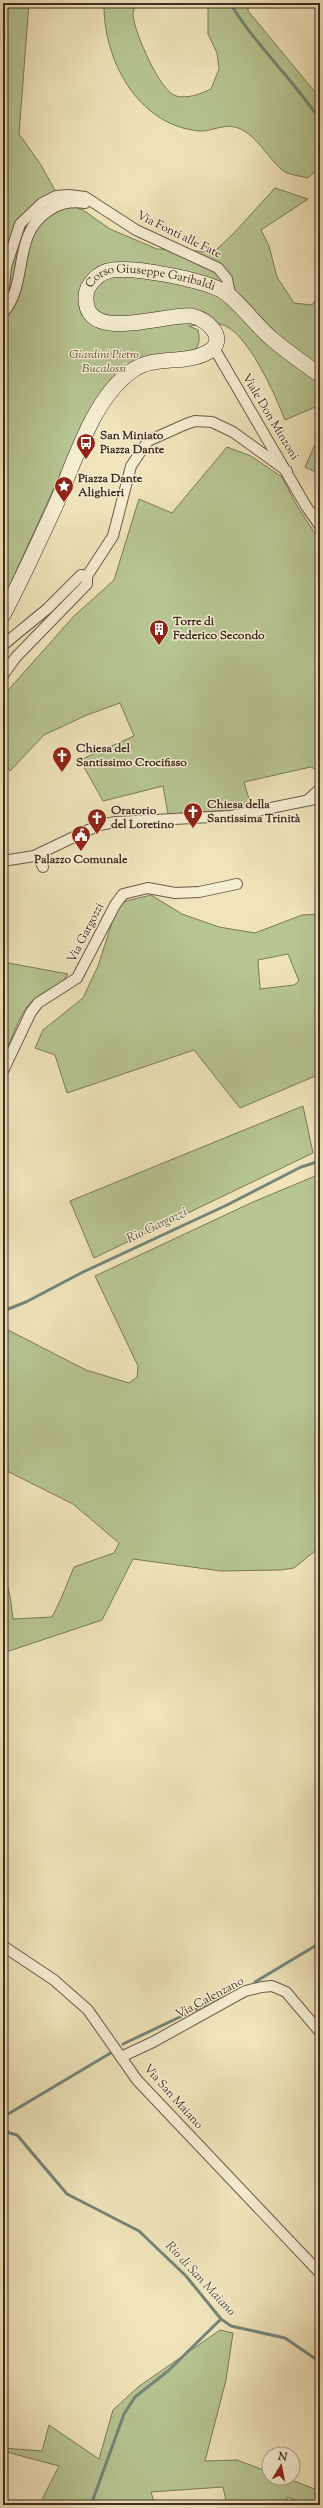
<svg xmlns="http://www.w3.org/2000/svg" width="323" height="2508" viewBox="0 0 323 2508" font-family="'Sorts Mill Goudy',serif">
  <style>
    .green { fill: #b6c592; stroke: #7c785a; fill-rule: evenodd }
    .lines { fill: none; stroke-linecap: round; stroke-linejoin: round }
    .stream { stroke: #768477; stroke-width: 3 }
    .street-casing { stroke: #6c5948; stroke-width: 12 }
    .secondary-casing { stroke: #412b22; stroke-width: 16 }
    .street { stroke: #f5edd2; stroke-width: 10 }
    .secondary { stroke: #f5edd2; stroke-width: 15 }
    .labels { text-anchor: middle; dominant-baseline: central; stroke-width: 3; stroke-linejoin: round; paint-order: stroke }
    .street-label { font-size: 12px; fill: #412b22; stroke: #f5edd2 }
    .park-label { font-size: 12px; font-style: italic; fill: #5e523e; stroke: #f5edd2 }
    .poi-label { font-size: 12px; font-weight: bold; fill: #412b22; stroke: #f5edd2; text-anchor: start }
    .water-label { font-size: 13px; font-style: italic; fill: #575045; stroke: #f5edd2 }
  </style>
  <rect width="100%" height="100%" fill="#efe4ba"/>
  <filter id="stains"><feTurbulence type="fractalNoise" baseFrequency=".005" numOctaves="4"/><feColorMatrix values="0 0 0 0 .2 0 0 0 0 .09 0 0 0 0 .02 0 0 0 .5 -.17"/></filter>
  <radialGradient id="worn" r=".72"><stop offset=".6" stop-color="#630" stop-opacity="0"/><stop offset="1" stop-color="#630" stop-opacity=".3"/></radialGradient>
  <g class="green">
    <path d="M 3,3 L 29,3 L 19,134 L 41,165 L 62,203 L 83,210 L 110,229 L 157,249 L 214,252 L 233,234 L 275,188 L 308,199 L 261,230 L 269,246 L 277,277 L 294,303 L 312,305 L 320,294 L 320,405 L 285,420 C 276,397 247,329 220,324 C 211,322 199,325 189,326 L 198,330 C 200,340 200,345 193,352 L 134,364 L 85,420 L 3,600 Z"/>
    <path d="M 104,3 L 135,3 C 135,7 133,11 133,15 C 134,31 160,92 176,96 C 188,99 200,94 211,89 L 219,69 L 217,53 L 208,34 L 208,3 L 248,3 L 248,11 L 320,98 L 320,167 L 308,178 C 301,176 288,175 282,170 C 267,157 255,132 235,127 C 223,124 210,132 199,131 C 137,125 103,59 104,3 Z"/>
    <path d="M 317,440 L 320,442 L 320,474 L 305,467 Z"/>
    <path d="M 227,447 L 251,456 L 282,477 L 297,506 L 320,541 L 320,768 L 315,769 L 311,767 L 244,782 L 251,806 L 218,811 L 168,814 L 163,786 L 103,801 L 80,760 L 134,736 L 120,703 L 87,715 L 44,735 L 10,771 L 3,759 L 3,696 L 74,616 L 114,580 L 139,499 L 172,513 Z"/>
    <path d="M 151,895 L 182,914 L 219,927 L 255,933 L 302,915 L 320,914 L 320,1074 L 240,1108 L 194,1050 L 67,1093 L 55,1055 L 35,1048 L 43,1030 L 83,998 L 98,966 L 117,907 L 126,901 ZM 288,954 L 299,981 L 294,985 L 260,989 L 258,960 Z"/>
    <path d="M 3,962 L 68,974 C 60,988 42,990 31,1002 C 17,1018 11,1041 3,1061 Z"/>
    <path d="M 303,1106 L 313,1153 L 94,1258 L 70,1201 Z"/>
    <path d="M 320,1174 L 320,1547 L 294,1568 L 281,1570 L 221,1571 L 133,1559 L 102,1620 L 3,1653 L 3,1569 L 10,1596 L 13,1619 L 52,1617 L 60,1601 L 74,1567 L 114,1553 L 119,1543 L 73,1504 L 3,1469 L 3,1330 L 10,1331 L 86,1370 L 129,1383 L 137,1377 L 138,1366 L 95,1276 L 253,1202 Z"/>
    <path d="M 220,2330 L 233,2333 L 226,2380 L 205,2461 L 237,2460 L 269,2472 L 269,2478 L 286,2478 L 320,2491 L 320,2505 L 310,2505 L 287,2497 L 286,2505 L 227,2505 L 223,2487 L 151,2492 L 155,2505 L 39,2505 L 59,2466 L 3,2451 L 3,2448 L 42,2451 L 49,2425 L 99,2459 L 113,2410 L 138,2387 Z"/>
  </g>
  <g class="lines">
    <g class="stream">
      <path d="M 230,3 C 256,46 293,79 320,120"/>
      <path d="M 3,1311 L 26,1302 L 83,1272 L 227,1205 L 301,1167 L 320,1161"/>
      <path d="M 255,1982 L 320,1943"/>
      <path d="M 123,2044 L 224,1996"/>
      <path d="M 3,2117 L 114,2051"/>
      <path d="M 3,2131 L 17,2135 L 67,2194 L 139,2231 L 186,2276 L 221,2319 L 231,2326 L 285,2338 L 320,2362"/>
      <path d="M 91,2505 L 124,2414 L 135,2397 L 168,2371 L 221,2319"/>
    </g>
    <g class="street-casing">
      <g id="street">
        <path d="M 3,297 L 6,267 L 20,224 L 42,203 L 56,196 L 69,195 L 85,197 L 136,230 L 218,268 L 227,279 L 231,299"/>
        <path d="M 3,313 C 29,284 12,235 47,212 C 59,203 70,201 85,203"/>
        <path d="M 214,348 L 306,506 L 320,526"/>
        <path d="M 3,645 L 47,609 L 81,575 L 87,576"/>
        <path d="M 3,675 L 16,657 L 87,584 L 87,576 L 113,536 L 131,466 L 148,441 L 186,424 L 195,421 L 212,422 L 233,432 L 287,471"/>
        <path d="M 308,800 L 320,789"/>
        <path d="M 38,855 L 43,867"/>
        <path d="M 3,861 L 34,856 L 99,825 L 116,822 L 231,816 L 320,798"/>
        <path d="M 3,1071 L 31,1012 L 38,1003 L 77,978 L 115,905 L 123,894 L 148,888 L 175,893 L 199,892 L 237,884"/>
        <path d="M 3,1946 L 54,1980 L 88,2010 L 137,2080 L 320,2273"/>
        <path d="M 121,2057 L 153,2042 L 245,1991 L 262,1987 L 272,1986 L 286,1992 L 320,2032"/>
      </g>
    </g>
    <g class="secondary-casing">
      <g id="secondary">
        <path id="s1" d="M 3,615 C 21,581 37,546 53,511 C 74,466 91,399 133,370 C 155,355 185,365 208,352 C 229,340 208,319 192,316 C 166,313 84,345 86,297 C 86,284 99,272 112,270 C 137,267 198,279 221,290 C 238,299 255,325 271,338 C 286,351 303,363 320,375"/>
      </g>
    </g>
    <use href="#street" class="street"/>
    <use href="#secondary" class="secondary"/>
  </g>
  <defs>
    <g id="bus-pin" transform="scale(1)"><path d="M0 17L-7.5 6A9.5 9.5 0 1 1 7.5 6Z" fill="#8f2418" stroke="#f5edd2"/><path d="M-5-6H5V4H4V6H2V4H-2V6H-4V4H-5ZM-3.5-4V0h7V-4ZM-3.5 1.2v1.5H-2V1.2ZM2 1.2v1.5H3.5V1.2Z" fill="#fff"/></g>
    <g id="sight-pin" transform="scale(1)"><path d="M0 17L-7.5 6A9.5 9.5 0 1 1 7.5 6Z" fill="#8f2418" stroke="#f5edd2"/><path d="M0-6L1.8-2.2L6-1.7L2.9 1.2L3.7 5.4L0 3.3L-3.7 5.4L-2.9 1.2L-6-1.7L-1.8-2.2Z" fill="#fff"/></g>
    <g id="building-pin" transform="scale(1)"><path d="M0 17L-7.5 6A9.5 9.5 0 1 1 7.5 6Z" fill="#8f2418" stroke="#f5edd2"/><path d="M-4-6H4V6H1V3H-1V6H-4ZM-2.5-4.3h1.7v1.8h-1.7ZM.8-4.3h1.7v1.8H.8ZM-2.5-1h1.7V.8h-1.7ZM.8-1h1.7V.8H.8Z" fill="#fff"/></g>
    <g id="church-pin" transform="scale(1)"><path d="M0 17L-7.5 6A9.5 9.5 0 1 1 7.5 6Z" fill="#8f2418" stroke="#f5edd2"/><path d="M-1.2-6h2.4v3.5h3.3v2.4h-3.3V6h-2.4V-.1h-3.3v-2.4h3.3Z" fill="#fff"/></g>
    <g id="civic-pin" transform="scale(1)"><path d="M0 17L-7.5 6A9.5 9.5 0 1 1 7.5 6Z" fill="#8f2418" stroke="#f5edd2"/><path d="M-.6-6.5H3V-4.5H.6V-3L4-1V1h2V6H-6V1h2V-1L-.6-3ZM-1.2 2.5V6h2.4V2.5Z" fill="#fff"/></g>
  </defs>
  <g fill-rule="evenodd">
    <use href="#bus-pin" x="86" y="443"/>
    <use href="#sight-pin" x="64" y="486"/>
    <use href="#building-pin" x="159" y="629"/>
    <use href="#church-pin" x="62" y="756"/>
    <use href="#church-pin" x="193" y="812"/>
    <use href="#church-pin" x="97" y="818"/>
    <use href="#civic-pin" x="81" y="835"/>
  </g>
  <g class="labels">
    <g class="street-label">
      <text transform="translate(179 235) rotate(26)">Via Fonti alle Fate</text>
      <text stroke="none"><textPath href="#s1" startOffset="610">Corso Giuseppe Garibaldi</textPath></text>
      <text transform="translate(270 417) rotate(59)">Viale Don Minzoni</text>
      <text transform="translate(86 933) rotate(-63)">Via Gargozzi</text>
      <text transform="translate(210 1998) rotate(-28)">Via Calenzano</text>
      <text transform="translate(173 2097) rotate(48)">Via San Maiano</text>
    </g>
    <g class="park-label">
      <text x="104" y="355">Giardini Pietro<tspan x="104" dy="14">Bucalossi</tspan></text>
    </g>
    <g class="poi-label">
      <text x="100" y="436">San Miniato<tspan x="100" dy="14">Piazza Dante</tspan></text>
      <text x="78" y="479">Piazza Dante<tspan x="78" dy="14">Alighieri</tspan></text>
      <text x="173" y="622">Torre di<tspan x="173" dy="14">Federico Secondo</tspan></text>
      <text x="76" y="749">Chiesa del<tspan x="76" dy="14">Santissimo Crocifisso</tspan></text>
      <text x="207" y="805">Chiesa della<tspan x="207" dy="14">Santissima Trinità</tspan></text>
      <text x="111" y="811">Oratorio<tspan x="111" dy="14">del Loretino</tspan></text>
      <text x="81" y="860" text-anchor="middle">Palazzo Comunale</text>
    </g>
    <g class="water-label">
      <text transform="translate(157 1226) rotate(-26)">Rio Gargozzi</text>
      <text transform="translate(200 2279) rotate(47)">Rio di San Maiano</text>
    </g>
  </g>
  <rect width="323" height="2508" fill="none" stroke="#efe4ba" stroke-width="16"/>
  <rect x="4" y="4" width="315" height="2500" fill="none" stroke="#412b22" stroke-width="2"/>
  <rect x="8" y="8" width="307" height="2492" fill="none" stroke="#412b22"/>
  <g transform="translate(281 2466) rotate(10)"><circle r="19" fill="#f5edd2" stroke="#ad9f8c"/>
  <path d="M0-3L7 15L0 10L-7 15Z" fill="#8f2418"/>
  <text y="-6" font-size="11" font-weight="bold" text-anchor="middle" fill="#412b22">N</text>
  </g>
  <rect width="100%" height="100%" filter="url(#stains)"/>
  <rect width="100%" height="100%" fill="url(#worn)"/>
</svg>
